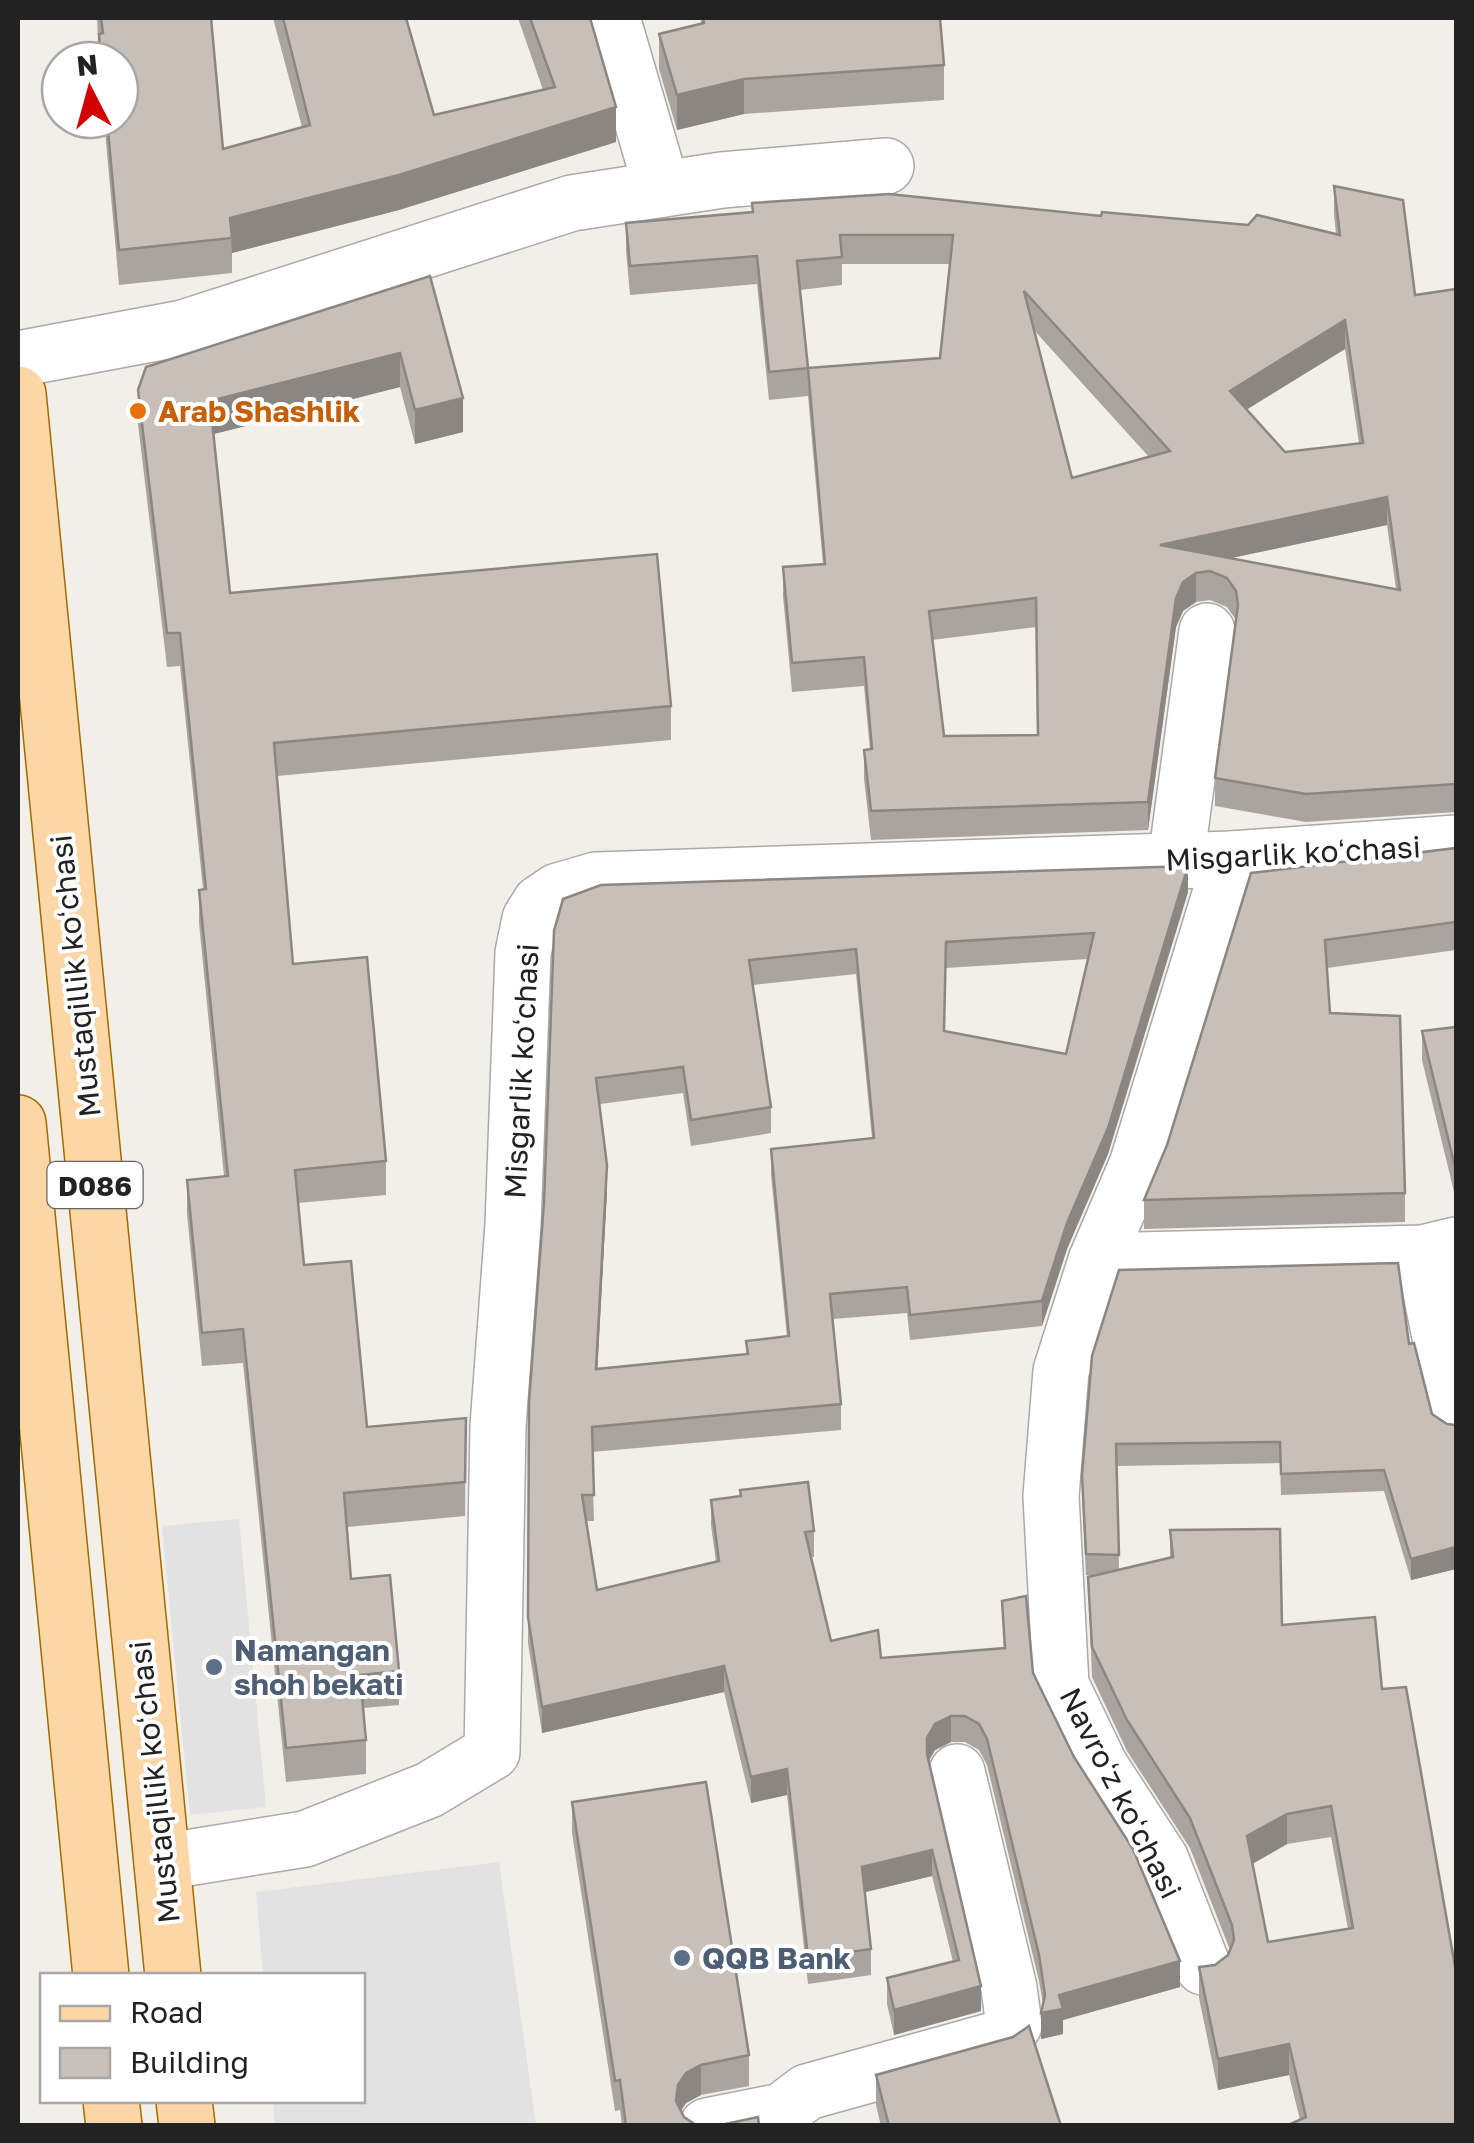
<svg xmlns="http://www.w3.org/2000/svg" width="1474" height="2143" viewBox="0 0 1474 2143" font-family="'Golos Text',sans-serif">
  <style>
    .parking { fill: #e2e2e2 }
    .lines { fill: none; stroke-linecap: round; stroke-linejoin: round }
    .minor-casing { stroke: #a9a9a9; stroke-width: 58 }
    .major-casing { stroke: #a06b00; stroke-width: 58 }
    .minor { stroke: #fff; stroke-width: 55 }
    .major { stroke: #fcd6a4; stroke-width: 55 }
    .wall { fill: #aba49e; fill-rule: evenodd }
    .shaded-wall { fill: #8b8681 }
    .building { fill: #c7bfb8; stroke: #8b8681; stroke-width: 2.5; fill-rule: evenodd }
    .food-dot { fill: #e8710a; stroke: #fff; stroke-width: 4 }
    .service-dot { fill: #5c6f8a; stroke: #fff; stroke-width: 4 }
    .labels { text-anchor: middle; dominant-baseline: central; stroke-width: 8; stroke-linejoin: round; paint-order: stroke }
    .shield { fill: #fff; stroke: #646464; stroke-width: 2.5 }
    .shield-label { font-size: 28px; font-weight: bold; fill: #222 }
    .food-label { font-size: 30px; font-weight: bold; fill: #c56008; stroke: #fff; text-anchor: start }
    .street-label { font-size: 30px; fill: #222; stroke: #fff }
    .service-label { font-size: 30px; font-weight: bold; fill: #4e5e75; stroke: #fff; text-anchor: start }
  </style>
  <rect width="100%" height="100%" fill="#f2efe9"/>
  <g class="parking">
    <path d="M 239,1519 L 266,1807 L 190,1815 L 162,1526 Z"/>
    <path d="M 499,1862 L 536,2125 L 275,2125 L 273,2101 L 362,2100 L 362,1976 L 263,1975 L 256,1892 Z"/>
  </g>
  <g class="lines">
    <g class="minor-casing">
      <g id="minor">
        <path d="M 612,18 L 662,189"/>
        <path d="M 18,359 L 183,328 L 572,203 L 722,180 L 886,166"/>
        <path d="M 1176,860 L 1207,631"/>
        <path d="M 1423,1253 L 1456,1416"/>
        <path d="M 1096,1261 L 1423,1253 L 1456,1245"/>
        <path d="M 162,1862 L 305,1839 L 429,1790 L 492,1752 L 498,1426 L 513,1225 L 523,953 L 530,919 L 540,903 L 558,891 L 596,880 L 1231,859 L 1456,843"/>
        <path d="M 1203,1967 L 1161,1860 L 1100,1766 L 1061,1685 L 1051,1496 L 1061,1371 L 1096,1261 L 1137,1165 L 1231,859"/>
        <path d="M 707,2126 L 782,2111 L 807,2092 L 1005,2037 L 1014,2025 L 1009,1988 L 957,1772"/>
      </g>
    </g>
    <g class="major-casing">
      <g id="major">
        <path d="M 18,394 L 173,1976"/>
        <path d="M 18,1123 L 101,1976"/>
        <path d="M 111,2100 L 114,2126"/>
        <path d="M 184,2100 L 187,2126"/>
      </g>
    </g>
    <use href="#minor" class="minor"/>
    <use href="#major" class="major"/>
  </g>
  <g class="wall">
    <path d="M 97,18 L 211,18 L 223,149 L 302,127 L 273,18 L 406,18 L 434,115 L 543,90 L 518,18 L 590,18 L 616,142 L 399,210 L 232,253 L 232,273 L 119,285 L 104,120 L 120,120 L 120,60 L 99,60 Z"/>
    <path d="M 701,18 L 940,18 L 944,65 L 944,100 L 744,114 L 677,130 L 659,69 L 659,34 L 701,23 Z"/>
    <path d="M 1334,186 L 1415,295 L 1456,289 L 1456,812 L 1306,822 L 1215,806 L 1215,778 L 1236,620 L 1227,607 L 1210,600 L 1196,602 L 1183,611 L 1176,627 L 1148,830 L 871,840 L 864,779 L 864,750 L 870,750 L 864,686 L 792,692 L 783,596 L 783,567 L 823,564 L 808,396 L 769,400 L 757,284 L 630,295 L 626,251 L 626,223 L 752,212 L 752,203 L 1101,216 L 1336,234 L 1334,215 ZM 842,264 L 950,264 L 940,358 L 808,368 L 800,290 L 842,285 ZM 1035,331 L 1042,339 L 1149,457 L 1072,478 ZM 1345,349 L 1359,443 L 1285,452 L 1246,409 ZM 1387,525 L 1396,589 L 1232,558 ZM 1036,627 L 1037,735 L 944,736 L 932,640 Z"/>
    <path d="M 430,276 L 463,432 L 415,444 L 400,387 L 213,434 L 230,593 L 671,706 L 671,740 L 277,776 L 293,964 L 386,1161 L 386,1195 L 298,1203 L 304,1265 L 367,1427 L 466,1418 L 465,1516 L 347,1527 L 351,1579 L 399,1671 L 399,1705 L 363,1708 L 366,1740 L 366,1774 L 286,1782 L 243,1363 L 202,1366 L 187,1214 L 187,1180 L 224,1176 L 199,923 L 199,890 L 203,889 L 180,666 L 167,667 L 138,424 L 138,390 Z"/>
    <path d="M 1456,848 L 1456,950 L 1327,968 L 1330,1013 L 1405,1193 L 1405,1222 L 1144,1229 L 1144,1200 L 1167,1145 L 1251,873 Z"/>
    <path d="M 1188,892 L 1108,1154 L 1067,1249 L 1042,1326 L 910,1340 L 907,1313 L 833,1319 L 841,1404 L 841,1430 L 592,1452 L 594,1521 L 586,1521 L 597,1590 L 716,1562 L 711,1525 L 711,1500 L 814,1531 L 814,1557 L 811,1557 L 831,1641 L 881,1658 L 1004,1648 L 1002,1601 L 1033,1673 L 1180,1987 L 1063,2020 L 1063,2034 L 1041,2039 L 1043,2004 L 1039,1981 L 987,1765 L 979,1750 L 965,1742 L 951,1742 L 935,1750 L 928,1761 L 981,2011 L 894,2035 L 887,2004 L 887,1978 L 953,1962 L 932,1876 L 864,1892 L 871,1949 L 871,1975 L 808,1984 L 787,1795 L 751,1803 L 724,1692 L 542,1733 L 528,1643 L 529,1402 L 544,1202 L 554,931 ZM 1088,959 L 1066,1054 L 944,1031 L 946,968 ZM 856,974 L 872,1138 L 771,1149 L 771,1175 L 787,1337 L 746,1341 L 746,1354 L 597,1369 L 607,1191 L 600,1104 L 683,1093 L 691,1146 L 771,1133 L 771,1107 L 753,985 Z"/>
    <path d="M 1456,1027 L 1456,1200 L 1422,1060 L 1422,1031 Z"/>
    <path d="M 1409,1344 L 1432,1414 L 1447,1424 L 1456,1425 L 1456,1569 L 1411,1580 L 1384,1491 L 1281,1495 L 1280,1463 L 1117,1466 L 1119,1570 L 1170,1558 L 1170,1530 L 1282,1625 L 1382,1689 L 1456,2126 L 1300,2120 L 1289,2075 L 1218,2090 L 1199,1998 L 1199,1967 L 1215,1965 L 1228,1955 L 1230,1950 L 1190,1848 L 1127,1751 L 1092,1677 L 1088,1577 L 1093,1576 L 1086,1575 L 1082,1496 L 1082,1475 L 1092,1356 ZM 1331,1837 L 1348,1929 L 1268,1942 L 1252,1864 L 1287,1844 Z"/>
    <path d="M 572,1802 L 749,2055 L 749,2086 L 701,2095 L 686,2103 L 681,2110 L 684,2117 L 696,2125 L 705,2126 L 622,2126 L 620,2110 L 615,2111 L 572,1833 Z"/>
    <path d="M 876,2075 L 1061,2126 L 881,2126 L 876,2105 Z"/>
  </g>
  <g class="shaded-wall">
    <path d="M 744,79 L 744,114 L 677,130 L 677,95 Z"/>
    <path d="M 616,107 L 616,142 L 399,210 L 232,253 L 230,218 Z"/>
    <path d="M 1345,320 L 1345,349 L 1230,420 L 1230,391 Z"/>
    <path d="M 400,353 L 400,387 L 210,435 L 210,401 Z"/>
    <path d="M 463,398 L 463,432 L 415,444 L 415,410 Z"/>
    <path d="M 1387,497 L 1387,525 L 1160,573 L 1160,545 Z"/>
    <path d="M 1196,573 L 1196,602 L 1183,611 L 1176,627 L 1148,830 L 1148,802 L 1176,598 L 1183,582 Z"/>
    <path d="M 1188,866 L 1188,892 L 1108,1154 L 1067,1249 L 1042,1326 L 1042,1301 Z"/>
    <path d="M 607,1165 L 607,1191 L 596,1395 L 596,1369 Z"/>
    <path d="M 1456,1547 L 1456,1569 L 1411,1580 L 1411,1559 Z"/>
    <path d="M 724,1666 L 724,1692 L 542,1733 L 542,1707 Z"/>
    <path d="M 951,1716 L 951,1742 L 935,1750 L 927,1764 L 927,1738 L 935,1724 Z"/>
    <path d="M 787,1769 L 787,1795 L 751,1803 L 751,1777 Z"/>
    <path d="M 1287,1814 L 1287,1844 L 1247,1867 L 1247,1836 Z"/>
    <path d="M 932,1850 L 932,1876 L 862,1893 L 862,1867 Z"/>
    <path d="M 1180,1961 L 1180,1987 L 1063,2020 L 1063,2034 L 1041,2039 L 1041,2013 L 1059,1995 Z"/>
    <path d="M 981,1986 L 981,2011 L 894,2035 L 894,2010 Z"/>
    <path d="M 1289,2044 L 1289,2075 L 1218,2090 L 1218,2059 Z"/>
    <path d="M 701,2065 L 701,2095 L 686,2103 L 678,2115 L 676,2101 L 678,2085 L 686,2073 Z"/>
  </g>
  <g class="building">
    <path d="M 101,18 L 211,18 L 223,149 L 310,125 L 283,18 L 406,18 L 434,115 L 555,87 L 530,18 L 590,18 L 616,107 L 399,175 L 230,218 L 232,238 L 119,250 L 107,120 L 120,120 L 120,60 L 101,60 L 99,34 L 103,33 Z"/>
    <path d="M 703,18 L 940,18 L 944,65 L 744,79 L 677,95 L 659,34 L 704,23 Z"/>
    <path d="M 1334,186 L 1403,200 L 1415,295 L 1456,289 L 1456,784 L 1306,794 L 1215,778 L 1238,605 L 1236,591 L 1227,578 L 1210,571 L 1196,573 L 1183,582 L 1176,598 L 1148,802 L 871,811 L 864,750 L 872,749 L 864,657 L 792,663 L 783,567 L 825,564 L 808,368 L 769,372 L 757,256 L 630,266 L 626,223 L 753,212 L 752,203 L 889,194 L 1101,216 L 1102,212 L 1248,225 L 1257,215 L 1340,235 ZM 840,235 L 953,235 L 940,358 L 808,368 L 797,261 L 842,257 ZM 1024,291 L 1170,451 L 1072,478 ZM 1345,320 L 1363,443 L 1285,452 L 1230,391 ZM 1387,497 L 1400,590 L 1160,545 ZM 1036,598 L 1038,735 L 944,736 L 929,611 Z"/>
    <path d="M 430,276 L 463,398 L 415,410 L 400,353 L 210,401 L 230,593 L 657,554 L 671,706 L 274,743 L 293,964 L 367,957 L 386,1161 L 295,1170 L 304,1265 L 351,1261 L 367,1427 L 466,1418 L 465,1482 L 344,1493 L 351,1579 L 390,1575 L 399,1671 L 360,1675 L 366,1740 L 286,1748 L 243,1329 L 202,1333 L 187,1180 L 228,1176 L 199,890 L 206,889 L 180,633 L 167,633 L 138,390 L 146,367 Z"/>
    <path d="M 1456,848 L 1456,922 L 1325,940 L 1330,1013 L 1400,1016 L 1405,1193 L 1144,1200 L 1167,1145 L 1251,873 Z"/>
    <path d="M 1188,866 L 1108,1128 L 1067,1223 L 1042,1301 L 910,1315 L 907,1287 L 830,1294 L 841,1404 L 592,1427 L 594,1495 L 582,1495 L 597,1590 L 719,1561 L 711,1500 L 741,1496 L 740,1490 L 808,1482 L 814,1531 L 805,1532 L 831,1641 L 878,1630 L 881,1658 L 1005,1648 L 1002,1601 L 1026,1596 L 1033,1673 L 1074,1757 L 1133,1849 L 1180,1961 L 1059,1995 L 1063,2009 L 1041,2013 L 1045,1995 L 1039,1955 L 987,1739 L 979,1724 L 965,1716 L 951,1716 L 935,1724 L 927,1738 L 927,1754 L 981,1986 L 894,2010 L 887,1978 L 959,1960 L 932,1850 L 862,1867 L 871,1949 L 808,1958 L 787,1769 L 751,1777 L 724,1666 L 542,1707 L 528,1617 L 529,1402 L 544,1202 L 554,931 L 563,899 L 601,885 ZM 1094,933 L 1066,1054 L 944,1031 L 946,942 ZM 856,949 L 874,1138 L 771,1149 L 789,1336 L 746,1341 L 748,1354 L 596,1369 L 607,1165 L 596,1078 L 683,1067 L 691,1120 L 771,1107 L 749,960 Z"/>
    <path d="M 1456,1027 L 1456,1171 L 1422,1031 Z"/>
    <path d="M 1398,1263 L 1409,1344 L 1414,1343 L 1432,1414 L 1447,1424 L 1456,1425 L 1456,1547 L 1411,1559 L 1384,1470 L 1281,1474 L 1280,1442 L 1116,1444 L 1119,1555 L 1086,1554 L 1082,1475 L 1092,1356 L 1119,1270 Z"/>
    <path d="M 1280,1529 L 1282,1625 L 1375,1617 L 1382,1689 L 1406,1687 L 1456,1972 L 1456,2126 L 1286,2126 L 1306,2117 L 1289,2044 L 1218,2059 L 1199,1967 L 1215,1965 L 1228,1955 L 1234,1940 L 1232,1925 L 1190,1818 L 1127,1720 L 1092,1647 L 1088,1577 L 1173,1557 L 1170,1530 ZM 1331,1806 L 1353,1928 L 1268,1942 L 1247,1836 L 1287,1814 Z"/>
    <path d="M 706,1782 L 749,2055 L 701,2065 L 686,2073 L 678,2085 L 676,2101 L 684,2117 L 696,2125 L 705,2126 L 626,2126 L 620,2080 L 615,2081 L 572,1802 Z"/>
    <path d="M 1029,2026 L 1061,2126 L 889,2126 L 876,2075 L 1013,2037 Z"/>
    <path d="M 758,2117 L 759,2126 L 716,2126 Z"/>
  </g>
  <circle class="food-dot" cx="138" cy="411" r="10"/>
  <g class="service-dot">
    <circle cx="214" cy="1667" r="10"/>
    <circle cx="682" cy="1958" r="10"/>
  </g>
  <g class="labels">
    <rect class="shield" x="47.5" y="1162" width="95" height="46" rx="8"/>
    <g class="shield-label">
      <text x="95" y="1185">D086</text>
    </g>
    <g class="food-label">
      <text x="158" y="411">Arab Shashlik</text>
    </g>
    <g class="street-label">
      <text transform="translate(1293 853) rotate(-3)">Misgarlik koʻchasi</text>
      <text transform="translate(75 976) rotate(-96)">Mustaqillik koʻchasi</text>
      <text transform="translate(521 1071) rotate(-87)">Misgarlik koʻchasi</text>
      <text transform="translate(154 1782) rotate(-96)">Mustaqillik koʻchasi</text>
      <text transform="translate(1121 1793) rotate(63)">Navroʻz koʻchasi</text>
    </g>
    <g class="service-label">
      <text x="234" y="1650">Namangan<tspan x="234" dy="34">shoh bekati</tspan></text>
      <text x="702" y="1958">QQB Bank</text>
    </g>
  </g>
  <rect width="1474" height="2143" fill="none" stroke="#222222" stroke-width="40"/>
  <rect x="40" y="1973" width="325" height="130" fill="#ffffff" stroke="#a7a7a7" stroke-width="2.5"/>
  <rect x="60" y="2006" width="50" height="15" fill="#fcd6a4" stroke="#a7a7a7" stroke-width="2.5"/>
  <text x="130" y="2023" font-size="30" fill="#222222">Road</text>
  <rect x="60" y="2048" width="50" height="30" fill="#c7bfb8" stroke="#a7a7a7" stroke-width="2.5"/>
  <text x="130" y="2073" font-size="30" fill="#222222">Building</text>
  <g transform="translate(90 90) rotate(354)"><circle r="48" fill="#ffffff" stroke="#a7a7a7" stroke-width="2.5"/>
  <path d="M0-8L18 38L0 25L-18 38Z" fill="#d40000"/>
  <text y="-15" font-size="28" font-weight="bold" text-anchor="middle" fill="#222222">N</text>
  </g>
</svg>
